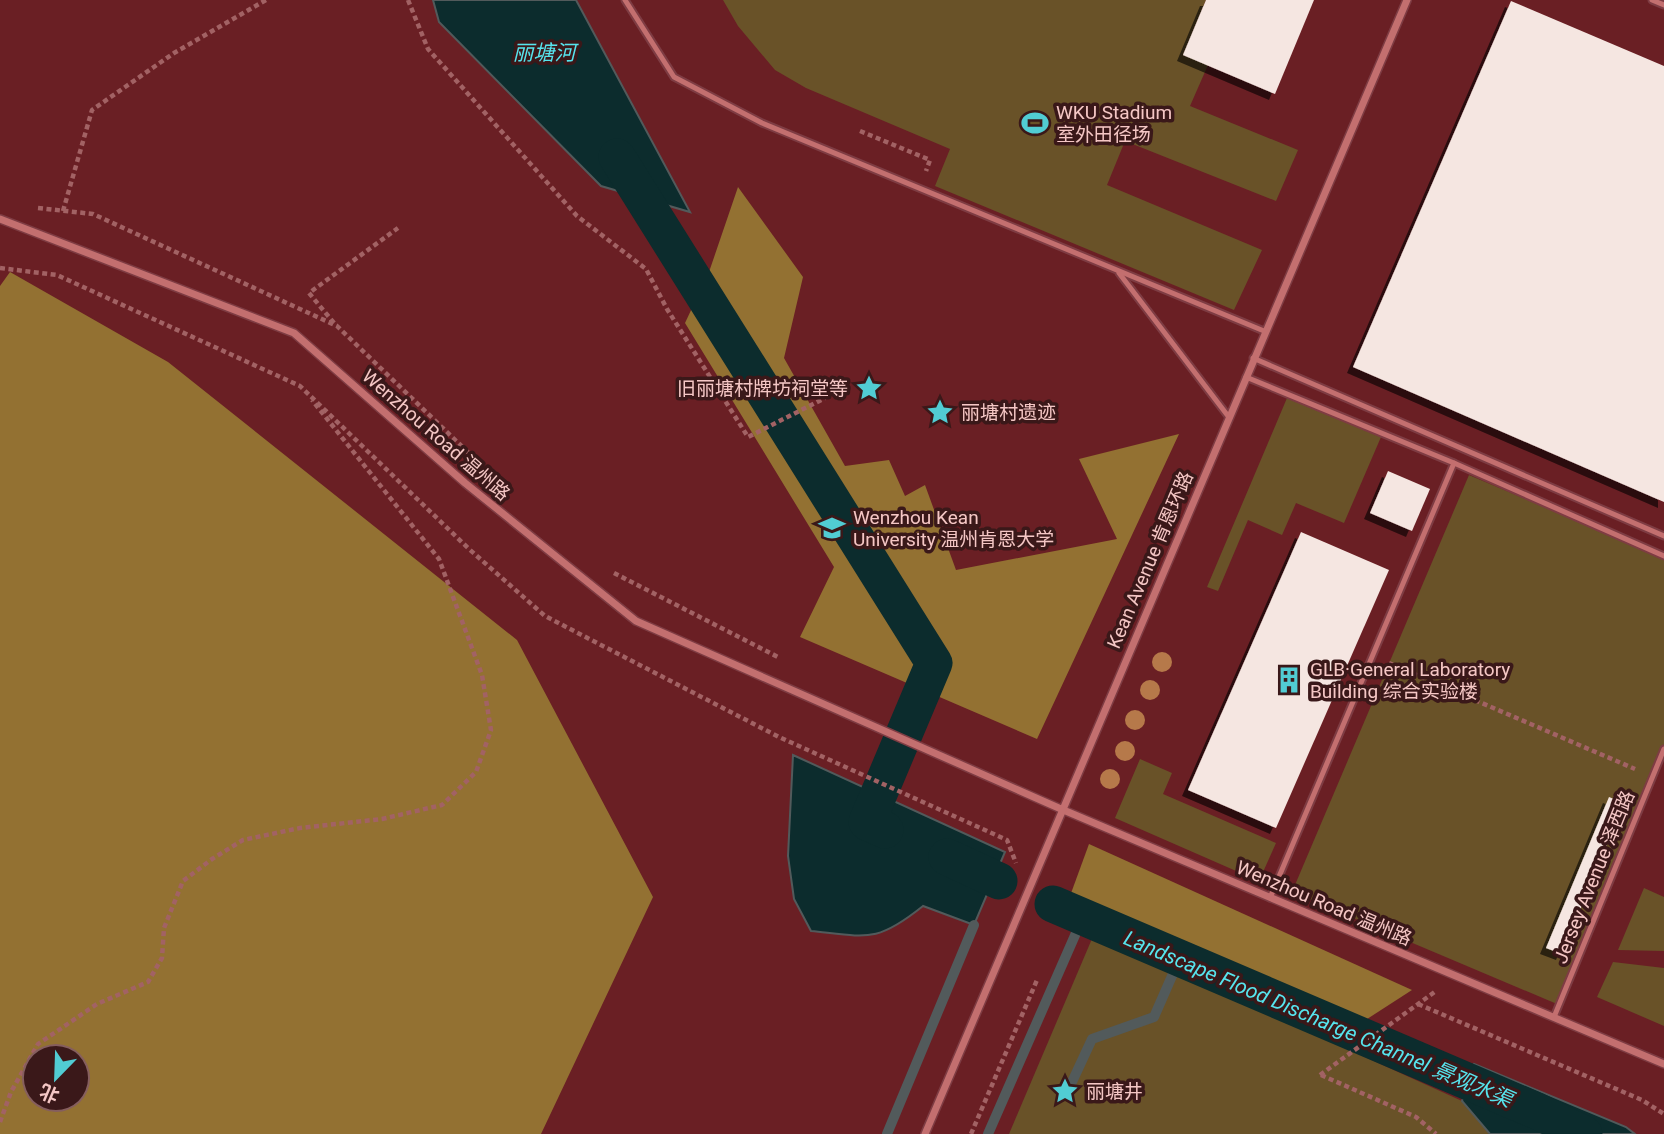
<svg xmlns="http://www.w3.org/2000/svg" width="1664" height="1134" viewBox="0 0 1664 1134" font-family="Roboto,'Noto Sans SC',sans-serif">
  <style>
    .green { fill: #695228 }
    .forest { fill: #937132; fill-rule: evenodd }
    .water { fill: #0c2c2d; stroke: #525a5b; stroke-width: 2 }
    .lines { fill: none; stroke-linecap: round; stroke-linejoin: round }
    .stream { stroke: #525a5b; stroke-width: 10 }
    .canal { stroke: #0c2c2d; stroke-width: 37 }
    .building { fill: #f5e6e1; filter: url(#shadow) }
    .service-casing { stroke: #7e3c43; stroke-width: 9 }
    .minor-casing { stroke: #7e3c43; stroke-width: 10 }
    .path { stroke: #a26264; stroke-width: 4.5; stroke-dasharray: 5 3.5; stroke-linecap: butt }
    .service { stroke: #c36f6f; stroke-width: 5 }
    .minor { stroke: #c36f6f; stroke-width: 7 }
    .tree { fill: #b6794a }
    .labels { text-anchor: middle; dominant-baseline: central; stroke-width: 7; stroke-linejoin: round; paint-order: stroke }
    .poi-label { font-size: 19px; fill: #f5c7c5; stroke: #3a1819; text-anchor: start }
    .street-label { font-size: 19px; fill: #f5c7c5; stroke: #3a1819 }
    .water-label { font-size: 21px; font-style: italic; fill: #56e4ed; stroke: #3a1819 }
  </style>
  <defs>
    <filter id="shadow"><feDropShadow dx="-6" dy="6" stdDeviation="0" flood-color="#0009"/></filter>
  </defs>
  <rect width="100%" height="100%" fill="#6a1f24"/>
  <g class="green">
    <path d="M 723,0 L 1206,0 L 1183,55 L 1208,65 L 1190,106 L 1298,150 L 1276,201 L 1125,141 L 1107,185 L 1262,250 L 1234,310 L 935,186 L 950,149 L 806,88 L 775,70 L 738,26 Z"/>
    <path d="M 1287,398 L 1381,437 L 1344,523 L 1296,503 L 1282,535 L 1248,520 L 1218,591 L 1207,587 Z"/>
    <path d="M 1469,475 L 1664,558 L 1664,749 L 1557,1004 L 1292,892 Z"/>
    <path d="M 1140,759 L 1172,773 L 1163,794 L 1276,843 L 1259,881 L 1115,818 Z"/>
    <path d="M 1644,888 L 1664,897 L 1664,951 L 1618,950 Z"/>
    <path d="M 1094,934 L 1462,1101 L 1490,1134 L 1009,1134 Z"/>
    <path d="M 1613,962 L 1664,968 L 1664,1026 L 1597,997 Z"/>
  </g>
  <g class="forest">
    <path d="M 738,187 L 803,277 L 784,358 L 845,466 L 889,460 L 905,496 L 925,485 L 956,570 L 1117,539 L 1079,459 L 1179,434 L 1037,739 L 800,637 L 834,567 L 685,323 L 709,272 Z"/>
    <path d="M 10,272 L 168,362 L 517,640 L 653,897 L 541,1134 L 0,1134 L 0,286 ZM 35,1057 L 77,1057 L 77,1099 L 35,1099 Z"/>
    <path d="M 1089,844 L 1412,990 L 1364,1021 L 1070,896 Z"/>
  </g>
  <g class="water">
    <path d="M 433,0 L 576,0 L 690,212 L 601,186 L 439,22 Z"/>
    <path d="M 793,755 L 1005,852 L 974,925 L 923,906 C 877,943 868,937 811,931 L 794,899 L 788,856 Z"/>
    <path d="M 1474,1064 L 1626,1127 L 1635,1134 L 1490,1134 L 1462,1101 Z"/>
  </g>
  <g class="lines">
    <g class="stream">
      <path d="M 1072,1082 L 1092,1039 L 1154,1017 L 1179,960"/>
      <path d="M 887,1134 L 974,925"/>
      <path d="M 988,1134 L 1083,917"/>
    </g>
    <g class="canal">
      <path d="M 617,157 L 934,663 L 867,822 L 885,830"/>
      <path d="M 947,857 L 999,881"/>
      <path d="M 1053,904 L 1537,1111 L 1584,1134"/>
    </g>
  </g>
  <g class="building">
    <path d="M 1206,0 L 1314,0 L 1275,94 L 1183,55 Z"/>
    <path d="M 1511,1 L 1664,66 L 1664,502 L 1353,367 Z"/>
    <path d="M 1388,471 L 1430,489 L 1412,531 L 1370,513 Z"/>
    <path d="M 1301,532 L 1389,570 L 1276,828 L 1188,790 Z"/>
    <path d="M 1609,797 L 1624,803 L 1562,954 L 1546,948 Z"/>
  </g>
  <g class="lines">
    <g class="service-casing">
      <g id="service">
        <path d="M 625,0 L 674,77 L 762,123 L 1264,331"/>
        <path d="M 1652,0 L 1664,5"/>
        <path d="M 1119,273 L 1228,416"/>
        <path d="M 1253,358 L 1664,536"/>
        <path d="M 1246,377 L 1454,463 L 1270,898"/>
        <path d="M 1454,463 L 1664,556"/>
        <path d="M 1554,1017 L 1664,749"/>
      </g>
    </g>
    <g class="minor-casing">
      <g id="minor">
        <path d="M 0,219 L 294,333 L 465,483 L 636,621 L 1061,809 L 1664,1064"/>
        <path d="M 925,1134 L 1407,0"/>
      </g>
    </g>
    <g class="path">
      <path d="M 408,0 L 428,49 L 577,216 L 646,269 L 667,309 L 748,437 L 825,398"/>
      <path d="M 860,131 L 930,160 L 926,171"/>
      <path d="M 38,208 L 93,214 L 337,326 L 478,462"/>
      <path d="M 63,211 L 92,110 L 174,53 L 266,0"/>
      <path d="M 0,268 L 57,275 L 300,386 L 469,549 L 545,616 L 779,737 L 1007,840 L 1016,863"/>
      <path d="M 334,323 L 309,293 L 398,228"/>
      <path d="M 614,573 L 778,657"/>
      <path d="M 1389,663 L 1635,769"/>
      <path d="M 1418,1004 L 1642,1100 L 1664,1114"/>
      <path d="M 1320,1075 L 1436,991"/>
      <path d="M 1321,1075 L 1416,1117 L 1436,1134"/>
      <path d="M 0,1122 L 11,1092 L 38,1044 L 97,1004 L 148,982 L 162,958 L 164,928 L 183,881 L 212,859 L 243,840 L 300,828 L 382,819 L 442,805 L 476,772 L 491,730 L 482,675 L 439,559 L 312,400"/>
      <path d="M 971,1134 L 1037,980"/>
    </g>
    <use href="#service" class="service"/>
    <use href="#minor" class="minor"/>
  </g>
  <g class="tree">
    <circle cx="1162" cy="662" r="10"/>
    <circle cx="1150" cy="690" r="10"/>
    <circle cx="1135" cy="720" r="10"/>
    <circle cx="1125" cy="751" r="10"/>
    <circle cx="1110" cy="779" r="10"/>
  </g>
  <defs>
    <g id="stadium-bare" transform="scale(2.1)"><path d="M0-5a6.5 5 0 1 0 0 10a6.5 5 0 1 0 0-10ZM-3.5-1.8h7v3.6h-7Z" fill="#51ccd3" stroke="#3a1819" stroke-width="2.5" paint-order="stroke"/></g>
    <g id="sight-bare" transform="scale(2.1)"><path d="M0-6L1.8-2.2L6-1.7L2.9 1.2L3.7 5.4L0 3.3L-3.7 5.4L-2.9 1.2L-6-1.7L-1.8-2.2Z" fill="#51ccd3" stroke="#3a1819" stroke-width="2.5" paint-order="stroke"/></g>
    <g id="university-bare" transform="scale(2.1)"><path d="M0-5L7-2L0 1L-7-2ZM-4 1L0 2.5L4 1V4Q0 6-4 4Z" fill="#51ccd3" stroke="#3a1819" stroke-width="2.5" paint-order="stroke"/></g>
    <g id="building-bare" transform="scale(2.1)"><path d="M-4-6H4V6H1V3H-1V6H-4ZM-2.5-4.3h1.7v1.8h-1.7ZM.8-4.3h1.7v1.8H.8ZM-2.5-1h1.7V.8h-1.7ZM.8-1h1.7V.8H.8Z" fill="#51ccd3" stroke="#3a1819" stroke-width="2.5" paint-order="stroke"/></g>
  </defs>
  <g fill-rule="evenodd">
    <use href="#stadium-bare" x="1035" y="123"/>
    <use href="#sight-bare" x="869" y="388"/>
    <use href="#sight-bare" x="940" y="412"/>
    <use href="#university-bare" x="832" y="528"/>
    <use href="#building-bare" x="1289" y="680"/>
    <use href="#sight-bare" x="1065" y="1091"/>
  </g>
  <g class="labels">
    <g class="poi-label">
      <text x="1056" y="112">WKU Stadium<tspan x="1056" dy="22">室外田径场</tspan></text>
      <text x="848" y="388" text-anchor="end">旧丽塘村牌坊祠堂等</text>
      <text x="961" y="412">丽塘村遗迹</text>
      <text x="853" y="517">Wenzhou Kean<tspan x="853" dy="22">University 温州肯恩大学</tspan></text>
      <text x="1310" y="669">GLB·General Laboratory<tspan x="1310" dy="22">Building 综合实验楼</tspan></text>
      <text x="1086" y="1091">丽塘井</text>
    </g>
    <g class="street-label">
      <text transform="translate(436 435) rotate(41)">Wenzhou Road 温州路</text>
      <text transform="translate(1150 560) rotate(-67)">Kean Avenue 肯恩环路</text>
      <text transform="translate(1594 877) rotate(-68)">Jersey Avenue 泽西路</text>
      <text transform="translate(1324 903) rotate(23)">Wenzhou Road 温州路</text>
    </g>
    <g class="water-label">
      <text x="544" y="53">丽塘河</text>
      <text transform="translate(1318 1019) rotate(23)">Landscape Flood Discharge Channel 景观水渠</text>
    </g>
  </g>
  <g transform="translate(56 1078) rotate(203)"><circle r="33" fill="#3a1819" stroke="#855e5e" stroke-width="2"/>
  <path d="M0-5L12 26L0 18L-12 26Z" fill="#51ccd3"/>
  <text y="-10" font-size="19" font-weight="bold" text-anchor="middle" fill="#f5c7c5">北</text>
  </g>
</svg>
